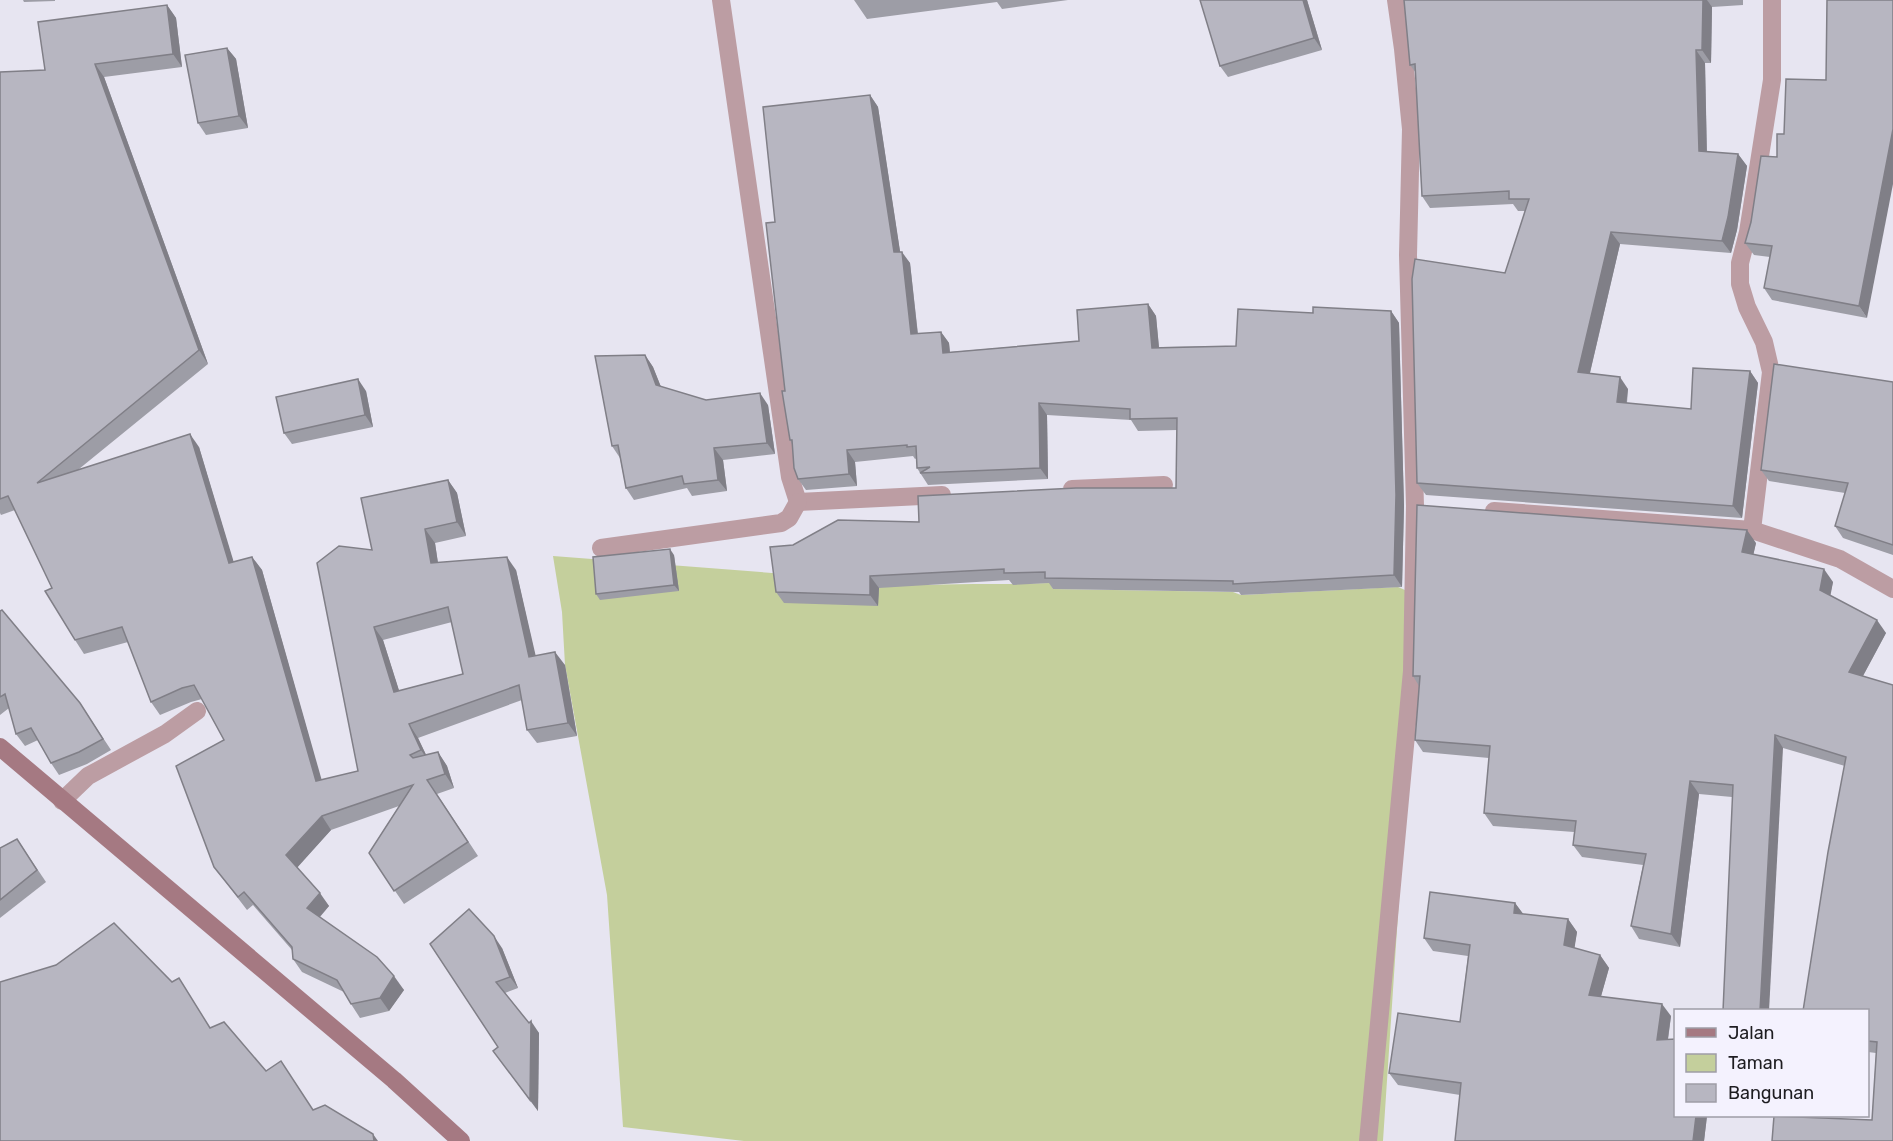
<svg xmlns="http://www.w3.org/2000/svg" width="1893" height="1141" viewBox="0 0 1893 1141" font-family="Rubik,sans-serif">
  <style>
    .green { fill: #c4cf9c }
    .lines { fill: none; stroke-linecap: round; stroke-linejoin: round }
    .street { stroke: #bc9da3; stroke-width: 18 }
    .secondary { stroke: #a57982; stroke-width: 18 }
    .wall { fill: #9d9da6; fill-rule: evenodd }
    .shaded-wall { fill: #807f87 }
    .building { fill: #b7b6c1; stroke: #807f87; stroke-width: 1.5; fill-rule: evenodd }
  </style>
  <rect width="100%" height="100%" fill="#e7e5f1"/>
  <path class="green" d="M 553,556 L 928,585 C 969,583 1009,585 1050,583 L 1053,589 L 1233,592 L 1241,595 L 1398,587 L 1414,594 L 1402,854 L 1383,1141 L 744,1141 L 623,1127 L 607,895 L 565,665 L 562,612 Z"/>
  <g class="lines">
    <g class="street">
      <path d="M 721,0 L 790,477 L 798,502 L 942,495"/>
      <path d="M 1072,489 L 1164,485"/>
      <path d="M 1494,511 L 1752,530 L 1840,559 L 1893,589"/>
      <path d="M 1752,530 L 1771,372 L 1764,342 L 1747,307 L 1740,284 L 1740,263 L 1748,232 L 1772,80 L 1772,0"/>
      <path d="M 601,548 L 781,523 L 789,518 L 798,502"/>
      <path d="M 62,801 L 88,776 L 165,734 L 197,711"/>
      <path d="M 1368,1141 L 1412,671 L 1415,506 L 1408,255 L 1411,129 L 1403,49 L 1396,0"/>
    </g>
    <path class="secondary" d="M 0,747 L 394,1080 L 461,1141"/>
  </g>
  <g class="wall">
    <path d="M 23,0 L 55,0 L 55,1 L 24,2 Z"/>
    <path d="M 854,0 L 1068,0 L 1002,9 L 997,2 L 867,19 Z"/>
    <path d="M 1307,0 L 1322,50 L 1228,77 L 1220,66 Z"/>
    <path d="M 1404,0 L 1743,0 L 1743,5 L 1712,7 L 1711,63 L 1705,63 L 1707,152 L 1738,154 L 1747,166 L 1737,230 L 1731,253 L 1620,244 L 1590,373 L 1628,389 L 1627,403 L 1691,409 L 1750,371 L 1758,383 L 1742,518 L 1426,495 L 1417,483 L 1505,273 L 1525,211 L 1518,211 L 1513,204 L 1430,208 L 1422,196 L 1416,73 L 1410,65 Z"/>
    <path d="M 167,5 L 176,18 L 182,67 L 104,77 L 208,364 L 79,469 L 199,447 L 233,562 L 252,557 L 262,570 L 321,780 L 358,771 L 372,550 L 448,480 L 457,493 L 466,536 L 435,543 L 438,563 L 516,570 L 535,656 L 565,665 L 577,736 L 537,743 L 527,730 L 522,700 L 418,738 L 426,755 L 438,752 L 447,766 L 454,788 L 437,794 L 478,856 L 404,904 L 369,853 L 399,806 L 331,830 L 297,867 L 329,906 L 320,917 L 404,990 L 389,1011 L 360,1018 L 351,1004 L 344,992 L 302,972 L 293,959 L 292,950 L 253,905 L 247,910 L 214,867 L 224,740 L 202,699 L 191,702 L 160,715 L 151,702 L 128,642 L 84,654 L 75,640 L 52,588 L 15,510 L 1,515 L 0,513 L 0,72 L 45,70 ZM 452,622 L 463,674 L 399,691 L 383,640 Z"/>
    <path d="M 227,48 L 236,59 L 248,128 L 206,135 L 198,123 Z"/>
    <path d="M 870,95 L 878,107 L 900,252 L 910,263 L 918,334 L 941,332 L 949,343 L 950,352 L 1079,341 L 1148,304 L 1156,316 L 1159,347 L 1236,346 L 1313,313 L 1391,311 L 1399,323 L 1404,506 L 1402,587 L 1241,595 L 1239,592 L 1053,589 L 1049,583 L 1013,585 L 1009,580 L 879,588 L 878,606 L 784,603 L 776,592 L 793,545 L 919,522 L 1176,488 L 1177,430 L 1138,431 L 1131,420 L 1047,415 L 1048,479 L 928,485 L 917,468 L 917,458 L 915,459 L 913,456 L 855,462 L 857,486 L 806,490 L 798,479 L 792,444 L 790,440 L 775,222 Z"/>
    <path d="M 1761,156 L 1867,318 L 1772,300 L 1764,288 L 1770,257 L 1754,255 L 1745,243 L 1751,222 Z"/>
    <path d="M 645,355 L 653,367 L 661,387 L 706,400 L 768,405 L 775,454 L 723,460 L 727,491 L 692,496 L 687,488 L 634,500 L 626,488 L 620,458 L 612,446 Z"/>
    <path d="M 1893,382 L 1893,555 L 1843,538 L 1835,526 L 1845,493 L 1769,481 L 1761,470 Z"/>
    <path d="M 366,391 L 373,427 L 292,444 L 284,433 Z"/>
    <path d="M 1756,543 L 1753,555 L 1833,582 L 1830,595 L 1886,633 L 1863,676 L 1893,1141 L 1872,1120 L 1876,1053 L 1868,1052 L 1868,1011 L 1845,766 L 1783,748 L 1732,797 L 1699,794 L 1680,947 L 1639,939 L 1631,926 L 1643,865 L 1582,857 L 1573,845 L 1574,832 L 1493,826 L 1484,813 L 1489,758 L 1423,752 L 1415,740 L 1419,686 L 1413,676 Z"/>
    <path d="M 674,555 L 679,591 L 600,600 L 596,594 Z"/>
    <path d="M 0,611 L 80,703 L 111,750 L 87,764 L 59,775 L 51,763 L 38,740 L 25,746 L 16,734 L 9,708 L 0,715 Z"/>
    <path d="M 17,839 L 46,882 L 0,918 L 0,848 Z"/>
    <path d="M 1515,903 L 1523,914 L 1568,919 L 1577,932 L 1574,948 L 1600,955 L 1609,968 L 1601,996 L 1671,1016 L 1668,1040 L 1676,1116 L 1707,1116 L 1704,1141 L 1460,1095 L 1398,1085 L 1389,1073 L 1460,1022 L 1468,956 L 1433,951 L 1424,938 Z"/>
    <path d="M 430,944 L 502,948 L 518,988 L 505,993 L 529,1023 L 539,1033 L 538,1111 L 493,1051 L 498,1047 Z"/>
  </g>
  <g class="shaded-wall">
    <path d="M 1303,0 L 1307,0 L 1322,50 L 1314,38 Z"/>
    <path d="M 1703,0 L 1707,0 L 1712,7 L 1711,63 L 1702,50 Z"/>
    <path d="M 167,5 L 176,18 L 182,67 L 173,54 Z"/>
    <path d="M 227,48 L 236,59 L 248,128 L 239,116 Z"/>
    <path d="M 1696,50 L 1705,63 L 1707,164 L 1699,151 Z"/>
    <path d="M 95,64 L 104,77 L 208,364 L 199,350 Z"/>
    <path d="M 870,95 L 878,107 L 902,264 L 894,252 Z"/>
    <path d="M 1893,129 L 1893,184 L 1867,318 L 1859,306 Z"/>
    <path d="M 1738,154 L 1747,166 L 1737,230 L 1731,253 L 1722,241 Z"/>
    <path d="M 1611,232 L 1620,244 L 1587,385 L 1578,372 Z"/>
    <path d="M 902,252 L 910,263 L 919,346 L 911,334 Z"/>
    <path d="M 1148,304 L 1156,316 L 1160,359 L 1152,348 Z"/>
    <path d="M 1391,311 L 1399,323 L 1404,506 L 1402,587 L 1394,575 Z"/>
    <path d="M 941,332 L 949,343 L 951,365 L 943,353 Z"/>
    <path d="M 645,355 L 653,367 L 665,397 L 656,385 Z"/>
    <path d="M 1750,371 L 1758,383 L 1742,518 L 1733,506 Z"/>
    <path d="M 1620,377 L 1628,389 L 1625,414 L 1617,402 Z"/>
    <path d="M 358,379 L 366,391 L 373,427 L 365,415 Z"/>
    <path d="M 760,393 L 768,405 L 775,454 L 767,443 Z"/>
    <path d="M 1039,403 L 1047,415 L 1048,479 L 1040,468 Z"/>
    <path d="M 190,434 L 199,447 L 238,576 L 229,563 Z"/>
    <path d="M 714,448 L 723,460 L 727,491 L 718,480 Z"/>
    <path d="M 847,450 L 855,462 L 857,486 L 849,474 Z"/>
    <path d="M 448,480 L 457,493 L 466,536 L 457,522 Z"/>
    <path d="M 425,529 L 435,543 L 440,577 L 431,563 Z"/>
    <path d="M 1747,530 L 1756,543 L 1751,565 L 1742,552 Z"/>
    <path d="M 670,549 L 674,555 L 679,591 L 674,585 Z"/>
    <path d="M 252,557 L 262,570 L 326,795 L 316,781 Z"/>
    <path d="M 507,557 L 516,570 L 539,670 L 529,657 Z"/>
    <path d="M 1824,569 L 1833,582 L 1829,603 L 1820,590 Z"/>
    <path d="M 870,576 L 879,588 L 878,606 L 870,595 Z"/>
    <path d="M 1877,620 L 1886,633 L 1858,685 L 1849,672 Z"/>
    <path d="M 374,627 L 383,640 L 404,706 L 394,692 Z"/>
    <path d="M 555,652 L 565,665 L 577,736 L 568,723 Z"/>
    <path d="M 409,724 L 418,738 L 430,763 L 421,750 Z"/>
    <path d="M 1775,735 L 1783,748 L 1769,1011 L 1760,1011 Z"/>
    <path d="M 438,752 L 447,766 L 454,788 L 445,774 Z"/>
    <path d="M 1690,781 L 1699,794 L 1680,947 L 1671,934 Z"/>
    <path d="M 322,816 L 331,830 L 296,869 L 286,855 Z"/>
    <path d="M 320,893 L 329,906 L 316,921 L 307,908 Z"/>
    <path d="M 1515,903 L 1524,915 L 1514,913 Z"/>
    <path d="M 1568,919 L 1577,932 L 1573,958 L 1564,945 Z"/>
    <path d="M 494,936 L 502,948 L 518,988 L 510,977 Z"/>
    <path d="M 1600,955 L 1609,968 L 1598,1007 L 1589,995 Z"/>
    <path d="M 394,976 L 404,990 L 389,1011 L 380,998 Z"/>
    <path d="M 1662,1004 L 1671,1016 L 1666,1052 L 1657,1040 Z"/>
    <path d="M 531,1021 L 539,1033 L 538,1111 L 530,1100 Z"/>
    <path d="M 1696,1116 L 1707,1116 L 1704,1141 L 1693,1141 Z"/>
    <path d="M 373,1134 L 378,1141 L 374,1141 Z"/>
  </g>
  <g class="building">
    <path d="M 1200,0 L 1303,0 L 1314,38 L 1220,66 Z"/>
    <path d="M 1404,0 L 1703,0 L 1702,50 L 1696,50 L 1699,151 L 1738,154 L 1728,217 L 1722,241 L 1611,232 L 1578,372 L 1620,377 L 1617,402 L 1691,409 L 1693,368 L 1750,371 L 1733,506 L 1417,483 L 1412,279 L 1415,259 L 1505,273 L 1529,199 L 1509,199 L 1509,191 L 1422,196 L 1415,64 L 1410,65 Z"/>
    <path d="M 1827,0 L 1893,0 L 1893,129 L 1859,306 L 1764,288 L 1772,246 L 1745,243 L 1751,222 L 1761,156 L 1777,157 L 1777,134 L 1784,134 L 1786,79 L 1826,80 Z"/>
    <path d="M 167,5 L 173,54 L 95,64 L 199,350 L 37,483 L 190,434 L 229,563 L 252,557 L 316,781 L 358,771 L 317,563 L 339,546 L 372,550 L 361,498 L 448,480 L 457,522 L 425,529 L 431,563 L 507,557 L 529,657 L 555,652 L 568,723 L 527,730 L 519,685 L 409,724 L 421,750 L 410,755 L 413,758 L 438,752 L 445,774 L 427,780 L 468,842 L 394,891 L 369,853 L 413,785 L 322,816 L 286,855 L 320,893 L 307,908 L 377,957 L 394,976 L 380,998 L 351,1004 L 337,980 L 293,959 L 292,947 L 244,892 L 238,897 L 214,867 L 176,766 L 224,740 L 194,685 L 182,688 L 151,702 L 122,627 L 75,640 L 45,591 L 52,588 L 8,496 L 0,499 L 0,72 L 45,70 L 38,22 ZM 448,607 L 463,674 L 394,692 L 374,627 Z"/>
    <path d="M 227,48 L 239,116 L 198,123 L 185,55 Z"/>
    <path d="M 870,95 L 894,252 L 902,252 L 911,334 L 941,332 L 943,353 L 1079,341 L 1077,310 L 1148,304 L 1152,348 L 1236,346 L 1238,309 L 1313,313 L 1313,307 L 1391,311 L 1396,495 L 1394,575 L 1233,584 L 1233,581 L 1045,578 L 1045,572 L 1004,573 L 1004,569 L 870,576 L 870,595 L 776,592 L 770,547 L 793,545 L 838,520 L 919,522 L 918,496 L 1076,488 L 1176,488 L 1177,418 L 1130,419 L 1130,409 L 1039,403 L 1040,468 L 920,473 L 930,467 L 917,468 L 916,446 L 907,447 L 907,445 L 847,450 L 849,474 L 798,479 L 794,468 L 792,440 L 790,440 L 782,391 L 785,391 L 766,223 L 775,222 L 763,107 Z"/>
    <path d="M 645,355 L 656,385 L 706,400 L 760,393 L 767,443 L 714,448 L 718,480 L 684,484 L 682,476 L 626,488 L 618,445 L 612,446 L 595,356 Z"/>
    <path d="M 1774,364 L 1893,382 L 1893,545 L 1835,526 L 1848,483 L 1761,470 Z"/>
    <path d="M 358,379 L 365,415 L 284,433 L 276,397 Z"/>
    <path d="M 1417,505 L 1747,530 L 1742,552 L 1824,569 L 1820,590 L 1877,620 L 1849,672 L 1893,685 L 1893,1141 L 1772,1141 L 1774,1116 L 1872,1120 L 1877,1042 L 1868,1041 L 1868,1011 L 1803,1011 L 1828,852 L 1846,757 L 1775,735 L 1760,1011 L 1723,1011 L 1733,785 L 1690,781 L 1671,934 L 1631,926 L 1646,854 L 1573,845 L 1576,821 L 1484,813 L 1490,746 L 1415,740 L 1420,676 L 1413,676 Z"/>
    <path d="M 670,549 L 674,585 L 596,594 L 593,557 Z"/>
    <path d="M 2,610 L 80,703 L 103,739 L 79,752 L 51,763 L 31,728 L 16,734 L 5,694 L 0,697 L 0,611 Z"/>
    <path d="M 17,839 L 37,870 L 0,900 L 0,848 Z"/>
    <path d="M 1430,892 L 1515,903 L 1514,913 L 1568,919 L 1564,945 L 1600,955 L 1589,995 L 1662,1004 L 1657,1040 L 1676,1039 L 1676,1116 L 1696,1116 L 1693,1141 L 1455,1141 L 1461,1083 L 1389,1073 L 1398,1013 L 1460,1022 L 1470,945 L 1424,938 Z"/>
    <path d="M 469,909 L 494,936 L 510,977 L 496,982 L 529,1023 L 531,1021 L 530,1100 L 493,1051 L 498,1047 L 430,944 Z"/>
    <path d="M 114,923 L 172,982 L 179,978 L 210,1028 L 224,1022 L 266,1071 L 281,1061 L 313,1110 L 325,1105 L 373,1134 L 374,1141 L 0,1141 L 0,982 L 56,965 Z"/>
  </g>
  <rect x="1674" y="1009" width="195" height="108" fill="#f4f2fe" stroke="#9e9da6" stroke-width="1.5"/>
  <rect x="1686" y="1028" width="30" height="9" fill="#a57982" stroke="#9e9da6" stroke-width="1.5"/>
  <text x="1728" y="1039" font-size="18" fill="#1e1d21">Jalan</text>
  <rect x="1686" y="1054" width="30" height="18" fill="#c4cf9c" stroke="#9e9da6" stroke-width="1.5"/>
  <text x="1728" y="1069" font-size="18" fill="#1e1d21">Taman</text>
  <rect x="1686" y="1084" width="30" height="18" fill="#b7b6c1" stroke="#9e9da6" stroke-width="1.5"/>
  <text x="1728" y="1099" font-size="18" fill="#1e1d21">Bangunan</text>
</svg>
